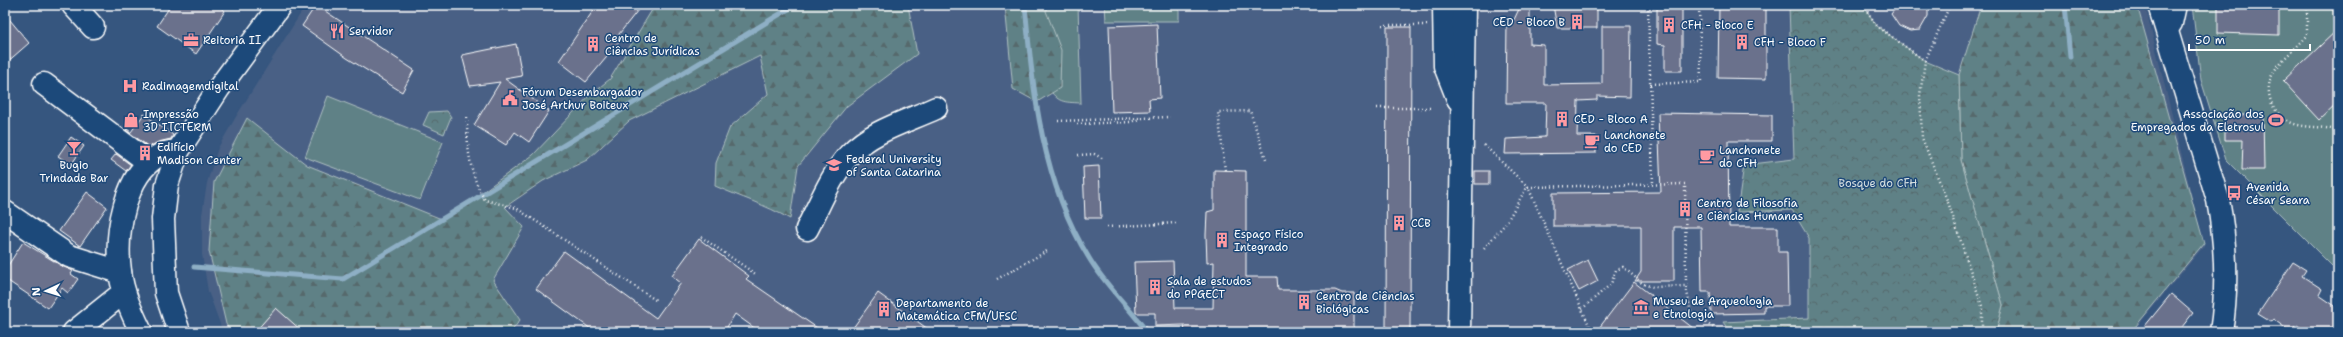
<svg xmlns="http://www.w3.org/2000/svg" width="2343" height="337" viewBox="0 0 2343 337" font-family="'Shantell Sans',sans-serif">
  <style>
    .built { fill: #4a6185 }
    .green { fill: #5f8186; stroke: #afc0c2 }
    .forest { fill: url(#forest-firs); stroke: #afc0c2 }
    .park { fill: url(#park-crowns); stroke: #afc0c2 }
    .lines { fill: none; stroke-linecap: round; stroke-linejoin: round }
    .stream { stroke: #8eafc5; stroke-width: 5 }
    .building { fill: #6a718c; stroke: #fff }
    .minor-casing { stroke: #fff; stroke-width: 25 }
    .major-casing { stroke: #fff; stroke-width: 25 }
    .path { stroke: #fff; stroke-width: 2.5; stroke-dasharray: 1 3; stroke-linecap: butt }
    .minor { stroke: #1f4a7a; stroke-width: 22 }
    .major { stroke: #1f4a7a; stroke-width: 22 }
    .labels { text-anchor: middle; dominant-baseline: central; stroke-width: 3; stroke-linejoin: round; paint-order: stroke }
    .poi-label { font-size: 11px; fill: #fff; stroke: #1f4a7a; text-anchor: start }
    .park-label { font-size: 11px; fill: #d7e0e1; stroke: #1f4a7a }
  </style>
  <defs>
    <pattern id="forest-firs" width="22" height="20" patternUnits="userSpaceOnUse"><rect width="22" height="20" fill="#5f8186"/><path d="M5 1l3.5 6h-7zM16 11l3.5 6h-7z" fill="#56696c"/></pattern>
    <pattern id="park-crowns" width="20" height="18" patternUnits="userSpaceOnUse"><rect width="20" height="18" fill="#5f8186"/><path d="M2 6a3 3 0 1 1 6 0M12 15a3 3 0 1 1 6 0" fill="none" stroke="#56696c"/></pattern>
  </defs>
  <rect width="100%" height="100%" fill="#36567f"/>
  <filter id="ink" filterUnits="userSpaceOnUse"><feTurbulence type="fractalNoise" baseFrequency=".025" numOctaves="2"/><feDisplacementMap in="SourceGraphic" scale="8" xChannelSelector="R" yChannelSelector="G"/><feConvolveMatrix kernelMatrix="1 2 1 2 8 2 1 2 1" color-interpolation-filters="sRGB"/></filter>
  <g filter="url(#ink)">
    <g class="built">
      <path d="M 306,5 L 1456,5 L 1454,332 L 223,332 L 208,291 L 202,254 L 202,215 L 207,183 L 218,148 L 237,115 Z"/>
      <path d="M 1473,5 L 2145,5 L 2204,246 L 2132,332 L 1469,332 Z"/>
    </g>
    <g class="green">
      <path d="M 1038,5 L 1078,5 L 1081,103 C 1063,102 1058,103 1048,87 Z"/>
      <path d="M 1105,5 L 1179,5 L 1179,21 L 1106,21 Z"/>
      <path d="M 2192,5 L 2338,5 L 2338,272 L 2226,160 L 2201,80 Z"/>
      <path d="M 328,96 L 443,142 L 420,200 L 305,157 Z"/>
    </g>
    <g class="forest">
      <path d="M 655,5 L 908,5 L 917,54 L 847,106 L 798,166 L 790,219 C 766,205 740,197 715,186 L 716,163 L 730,127 L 768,94 L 760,56 L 629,121 L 587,160 L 543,181 L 505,207 L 524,227 L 493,280 L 520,320 L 511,332 L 231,332 L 226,324 L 209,251 L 214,182 L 247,118 L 307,165 L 444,220 L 533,155 L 591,94 L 610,79 Z"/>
      <path d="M 1005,5 L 1047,5 L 1046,11 L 1061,50 L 1060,88 L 1037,102 L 1013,89 Z"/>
      <path d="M 1981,5 L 2137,5 L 2204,243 L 2131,332 L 1996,332 L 2003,305 L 1961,160 L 1959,75 Z"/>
    </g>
    <g class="park">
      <path d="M 1789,5 L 1863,5 L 1877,26 L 1925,61 L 1959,75 L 1961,160 L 2003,305 L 1996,332 L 1730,332 L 1723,322 L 1809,318 L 1809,238 L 1792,210 L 1737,212 L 1744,165 L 1794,159 Z"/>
      <path d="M 447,111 L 451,117 L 444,134 L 423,125 L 429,112 Z"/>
    </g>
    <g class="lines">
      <g class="stream">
        <path d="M 1025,5 C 1033,92 1042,182 1089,258 C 1105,285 1129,307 1147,332"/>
        <path d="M 2065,5 L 2070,57"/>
        <path d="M 194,267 L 343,279 L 795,5"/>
      </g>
    </g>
    <g class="building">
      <path d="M 171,5 L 217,5 L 225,11 L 196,54 L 157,26 Z"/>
      <path d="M 316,5 L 414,70 L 402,92 L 347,58 L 302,26 Z"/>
      <path d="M 597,5 L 642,5 L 619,34 L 621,40 L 586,82 L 559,61 Z"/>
      <path d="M 1530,5 L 1530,44 L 1544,45 L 1544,85 L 1602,84 L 1602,26 L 1631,26 L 1630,97 L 1597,96 L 1597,100 L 1578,101 L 1577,136 L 1596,136 L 1596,153 L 1505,154 L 1506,139 L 1545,137 L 1546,103 L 1506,103 L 1507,22 L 1512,24 L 1519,9 Z"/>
      <path d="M 1553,5 L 1597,5 L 1597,28 L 1557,28 Z"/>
      <path d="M 1657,5 L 1682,5 L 1682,71 L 1665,71 L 1665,45 L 1657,44 Z"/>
      <path d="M 1719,5 L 1766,5 L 1766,79 L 1718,78 Z"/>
      <path d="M 1898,5 L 1928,5 L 1928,16 L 1920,30 L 1910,31 L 1899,26 L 1891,14 Z"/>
      <path d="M 2218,5 L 2279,5 L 2279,35 L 2218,33 Z"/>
      <path d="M 5,14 L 29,43 L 5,64 Z"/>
      <path d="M 1157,24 L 1160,98 L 1149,99 L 1150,111 L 1112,112 L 1109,26 Z"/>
      <path d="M 1387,27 L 1411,27 L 1410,332 L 1386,332 Z"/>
      <path d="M 2338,29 L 2338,102 L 2319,120 L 2283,81 Z"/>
      <path d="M 516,44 L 522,76 L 505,79 L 549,111 L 529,142 L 515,132 L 506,145 L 474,125 L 500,82 L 470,86 L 462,55 Z"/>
      <path d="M 1658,113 L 1772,115 L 1772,141 L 1728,141 L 1729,227 L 1778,227 L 1778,252 L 1787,252 L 1788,306 L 1764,306 L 1764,313 L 1711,314 L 1710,292 L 1702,292 L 1701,227 L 1674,227 L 1674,281 L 1635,281 L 1641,272 L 1641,226 L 1553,226 L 1553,193 L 1661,192 Z"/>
      <path d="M 144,114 L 173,135 L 171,139 L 158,142 L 149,147 L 126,130 L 127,129 L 131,132 Z"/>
      <path d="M 2225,115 L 2263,115 L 2264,170 L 2242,170 L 2243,140 L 2225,140 Z"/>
      <path d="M 71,137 L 84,146 L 71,165 L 58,156 Z"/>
      <path d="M 116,154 L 131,165 L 126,171 L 111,160 Z"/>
      <path d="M 1099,166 L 1101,218 L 1085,218 L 1083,167 Z"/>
      <path d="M 1214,170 L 1246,171 L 1246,277 L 1277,277 L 1278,290 L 1335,290 L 1342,293 L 1354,293 L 1354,332 L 1184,332 L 1185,325 L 1155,326 L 1155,313 L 1136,313 L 1134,262 L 1173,261 L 1175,308 L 1213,308 L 1214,262 L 1207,263 L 1206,235 L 1207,212 L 1214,210 Z"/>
      <rect x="1475" y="171" width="14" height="13"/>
      <path d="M 87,192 L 107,207 L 80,246 L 59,231 Z"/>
      <path d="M 699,239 L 749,276 L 746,279 L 823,332 L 760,332 L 735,314 L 724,332 L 595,332 L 536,289 L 564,251 L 656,318 L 681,283 L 672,276 Z"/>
      <path d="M 23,242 L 62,266 L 73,271 L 71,274 L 78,279 L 68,293 L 62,288 L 48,308 L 5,279 L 5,270 Z"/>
      <path d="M 1588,260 L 1598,281 L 1579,291 L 1568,270 Z"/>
      <path d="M 2293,262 L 2306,270 L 2302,276 L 2322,289 L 2319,295 L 2338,308 L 2338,332 L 2308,332 L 2297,325 L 2291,332 L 2273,319 L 2271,322 L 2258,314 Z"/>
      <path d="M 1634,282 L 1675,314 L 1698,332 L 1596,332 Z"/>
      <path d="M 878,293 L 932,332 L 850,332 Z"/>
      <path d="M 2171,294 L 2193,313 L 2178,332 L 2140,332 Z"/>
      <path d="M 276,308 L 303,332 L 255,332 Z"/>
    </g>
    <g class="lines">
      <g class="minor-casing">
        <g id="minor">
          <path d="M 73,5 L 93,27"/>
          <path d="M 1444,5 L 1445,66 L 1458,99"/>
          <path d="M 2167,29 L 2171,23 L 2175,5"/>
          <path d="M 44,84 L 148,162"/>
          <path d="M 5,212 L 69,256 L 120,272"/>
          <path d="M 807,229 C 820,204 831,175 850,154 C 871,131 908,121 936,108"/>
          <path d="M 74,332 L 124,292"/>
          <path d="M 141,332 C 132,313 122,292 120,271 C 115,235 124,173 160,155 C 165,152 172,152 178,151"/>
          <path d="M 1459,332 L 1464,5"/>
        </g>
      </g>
      <g class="major-casing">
        <g id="major">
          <path d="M 2159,5 L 2218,200 C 2226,244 2228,288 2221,332"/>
          <path d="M 179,332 L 166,293 L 163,219 L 167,185 L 178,151 L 219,88 L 280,5"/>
        </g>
      </g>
      <g class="path">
        <path d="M 1648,5 L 1653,184"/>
        <path d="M 1863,5 L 1877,26 L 1925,61"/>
        <path d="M 1950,5 L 1925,61 L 1920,95 L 1922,138 L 1949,205 L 1982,306 L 1982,332"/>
        <path d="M 2307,5 L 2307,36 C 2297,47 2284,57 2275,70 C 2260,92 2274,119 2298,125 C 2312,128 2325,126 2338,131"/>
        <path d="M 1382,25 L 1427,25"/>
        <path d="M 1650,84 L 1701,82 L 1699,5"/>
        <path d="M 1377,108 L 1430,108"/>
        <path d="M 467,117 C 467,147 469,174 485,200 L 516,208 L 657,301"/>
        <path d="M 1058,121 L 1170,117"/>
        <path d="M 1077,124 L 1130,122 L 1140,119"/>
        <path d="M 1484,145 L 1528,187 L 1592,332"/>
        <path d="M 1078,155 L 1094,154 L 1104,159"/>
        <path d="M 1225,170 L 1218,112 L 1250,111 L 1266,159"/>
        <path d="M 1528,187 L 1685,184 L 1686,286 L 1691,313 L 1720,332"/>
        <path d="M 1107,227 L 1176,223"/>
        <path d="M 701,237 L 757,275"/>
        <path d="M 1484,248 L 1506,223 L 1527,187"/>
        <path d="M 997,279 L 1047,251"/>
        <path d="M 1582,309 L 1611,284 L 1616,270 L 1623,267 L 1643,284 L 1653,287 L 1686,286"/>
      </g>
      <use href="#minor" class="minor"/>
      <use href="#major" class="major"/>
    </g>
  </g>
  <defs>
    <g id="building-bare" transform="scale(1.2)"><path d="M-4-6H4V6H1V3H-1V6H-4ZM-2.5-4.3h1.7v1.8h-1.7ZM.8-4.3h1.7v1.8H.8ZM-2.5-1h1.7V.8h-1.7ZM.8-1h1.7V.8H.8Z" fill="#ff9aa2" stroke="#1f4a7a" stroke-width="2.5" paint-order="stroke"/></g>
    <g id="restaurant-bare" transform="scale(1.2)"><path d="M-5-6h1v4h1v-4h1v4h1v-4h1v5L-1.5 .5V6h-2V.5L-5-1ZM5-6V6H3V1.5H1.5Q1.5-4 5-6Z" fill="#ff9aa2" stroke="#1f4a7a" stroke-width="2.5" paint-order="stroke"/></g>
    <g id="office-bare" transform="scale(1.2)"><path d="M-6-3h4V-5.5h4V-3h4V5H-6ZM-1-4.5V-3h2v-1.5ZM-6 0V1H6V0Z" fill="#ff9aa2" stroke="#1f4a7a" stroke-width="2.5" paint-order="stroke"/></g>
    <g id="hospital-bare" transform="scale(1.2)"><path d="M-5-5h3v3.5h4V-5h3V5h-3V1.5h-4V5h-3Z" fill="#ff9aa2" stroke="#1f4a7a" stroke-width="2.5" paint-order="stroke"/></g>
    <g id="civic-bare" transform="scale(1.2)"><path d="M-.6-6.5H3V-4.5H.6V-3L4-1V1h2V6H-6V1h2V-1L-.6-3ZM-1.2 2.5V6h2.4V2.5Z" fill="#ff9aa2" stroke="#1f4a7a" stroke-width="2.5" paint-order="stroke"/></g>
    <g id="shop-bare" transform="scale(1.2)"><path d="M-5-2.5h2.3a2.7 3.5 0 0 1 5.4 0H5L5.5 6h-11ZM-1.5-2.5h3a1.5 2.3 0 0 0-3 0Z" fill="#ff9aa2" stroke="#1f4a7a" stroke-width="2.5" paint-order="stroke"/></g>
    <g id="stadium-bare" transform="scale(1.2)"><path d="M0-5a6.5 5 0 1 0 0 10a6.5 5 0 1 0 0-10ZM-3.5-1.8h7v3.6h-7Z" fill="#ff9aa2" stroke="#1f4a7a" stroke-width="2.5" paint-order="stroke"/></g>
    <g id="cafe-bare" transform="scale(1.2)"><path d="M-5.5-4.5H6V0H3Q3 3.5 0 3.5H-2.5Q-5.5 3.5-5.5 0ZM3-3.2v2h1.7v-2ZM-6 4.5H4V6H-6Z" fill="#ff9aa2" stroke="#1f4a7a" stroke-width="2.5" paint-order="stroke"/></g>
    <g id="bar-bare" transform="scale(1.2)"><path d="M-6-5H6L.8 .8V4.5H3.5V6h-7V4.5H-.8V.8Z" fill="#ff9aa2" stroke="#1f4a7a" stroke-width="2.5" paint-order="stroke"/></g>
    <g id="university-bare" transform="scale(1.2)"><path d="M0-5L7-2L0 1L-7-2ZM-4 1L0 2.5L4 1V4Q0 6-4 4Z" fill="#ff9aa2" stroke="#1f4a7a" stroke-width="2.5" paint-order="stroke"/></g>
    <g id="bus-bare" transform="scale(1.2)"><path d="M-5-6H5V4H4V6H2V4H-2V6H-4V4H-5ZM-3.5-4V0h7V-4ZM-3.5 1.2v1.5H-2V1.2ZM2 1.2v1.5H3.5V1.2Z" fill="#ff9aa2" stroke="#1f4a7a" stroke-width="2.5" paint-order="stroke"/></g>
    <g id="museum-bare" transform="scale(1.2)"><path d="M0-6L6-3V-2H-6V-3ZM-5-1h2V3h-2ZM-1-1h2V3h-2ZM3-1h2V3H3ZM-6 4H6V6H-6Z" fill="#ff9aa2" stroke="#1f4a7a" stroke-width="2.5" paint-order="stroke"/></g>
  </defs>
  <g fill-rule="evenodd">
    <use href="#building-bare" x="1577" y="22"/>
    <use href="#building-bare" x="1669" y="25"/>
    <use href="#restaurant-bare" x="337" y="31"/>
    <use href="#office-bare" x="191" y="40"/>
    <use href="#building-bare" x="1742" y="42"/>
    <use href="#building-bare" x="593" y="44"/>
    <use href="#hospital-bare" x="130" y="86"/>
    <use href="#civic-bare" x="510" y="98"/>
    <use href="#building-bare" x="1562" y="119"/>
    <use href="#shop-bare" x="131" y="120"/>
    <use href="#stadium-bare" x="2276" y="120"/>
    <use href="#cafe-bare" x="1592" y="141"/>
    <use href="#bar-bare" x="74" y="148"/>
    <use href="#building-bare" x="145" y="153"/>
    <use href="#cafe-bare" x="1707" y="156"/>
    <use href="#university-bare" x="834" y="165"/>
    <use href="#bus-bare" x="2234" y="193"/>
    <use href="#building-bare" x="1685" y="209"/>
    <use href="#building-bare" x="1399" y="223"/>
    <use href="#building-bare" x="1222" y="240"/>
    <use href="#building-bare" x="1155" y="287"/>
    <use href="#building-bare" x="1304" y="302"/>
    <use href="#museum-bare" x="1641" y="307"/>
    <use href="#building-bare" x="884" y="309"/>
  </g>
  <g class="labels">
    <g class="poi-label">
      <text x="1565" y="22" text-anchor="end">CED - Bloco B</text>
      <text x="1681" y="25">CFH - Bloco E</text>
      <text x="349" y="31">Servidor</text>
      <text x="605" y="38">Centro de<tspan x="605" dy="13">Ciências Jurídicas</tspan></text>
      <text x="203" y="40">Reitoria II</text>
      <text x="1754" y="42">CFH - Bloco F</text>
      <text x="142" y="86">Radimagemdigital</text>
      <text x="522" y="92">Fórum Desembargador<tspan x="522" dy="13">José Arthur Boiteux</tspan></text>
      <text x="143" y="114">Impressão<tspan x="143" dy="13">3D ITCTERM</tspan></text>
      <text x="2264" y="114" text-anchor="end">Associação dos<tspan x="2264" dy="13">Empregados da Eletrosul</tspan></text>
      <text x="1574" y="119">CED - Bloco A</text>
      <text x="1604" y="135">Lanchonete<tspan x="1604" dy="13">do CED</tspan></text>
      <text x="157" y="147">Edifício<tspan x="157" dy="13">Madison Center</tspan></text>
      <text x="1719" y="150">Lanchonete<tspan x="1719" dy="13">do CFH</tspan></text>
      <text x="846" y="159">Federal University<tspan x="846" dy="13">of Santa Catarina</tspan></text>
      <text x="74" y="165" text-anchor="middle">Bugio<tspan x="74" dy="13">Trindade Bar</tspan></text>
      <text x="2246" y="187">Avenida<tspan x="2246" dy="13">César Seara</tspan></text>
      <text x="1697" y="203">Centro de Filosofia<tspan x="1697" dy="13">e Ciências Humanas</tspan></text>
      <text x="1411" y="223">CCB</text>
      <text x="1234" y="234">Espaço Físico<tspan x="1234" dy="13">Integrado</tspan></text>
      <text x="1167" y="281">Sala de estudos<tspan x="1167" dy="13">do PPGECT</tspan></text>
      <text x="1316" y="296">Centro de Ciências<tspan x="1316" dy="13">Biológicas</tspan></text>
      <text x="1653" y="301">Museu de Arqueologia<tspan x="1653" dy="13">e Etnologia</tspan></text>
      <text x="896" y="303">Departamento de<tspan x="896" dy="13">Matemática CFM/UFSC</tspan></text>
    </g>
    <g class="park-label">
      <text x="1878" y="183">Bosque do CFH</text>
    </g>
  </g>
  <rect width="2343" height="337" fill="none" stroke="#1f4a7a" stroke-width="20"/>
  <rect x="10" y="10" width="2323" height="317" fill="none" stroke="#fff" stroke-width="1.5" filter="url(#ink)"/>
  <g transform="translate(46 291) rotate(266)" stroke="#1f4a7a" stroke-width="3" paint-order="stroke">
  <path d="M0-3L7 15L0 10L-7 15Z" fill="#ffffff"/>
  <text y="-6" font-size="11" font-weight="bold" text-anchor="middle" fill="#ffffff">N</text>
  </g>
  <path d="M2189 44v6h121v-6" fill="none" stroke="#ffffff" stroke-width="2"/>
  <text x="2195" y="44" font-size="12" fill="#ffffff" stroke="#1f4a7a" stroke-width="3" paint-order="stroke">50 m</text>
</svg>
